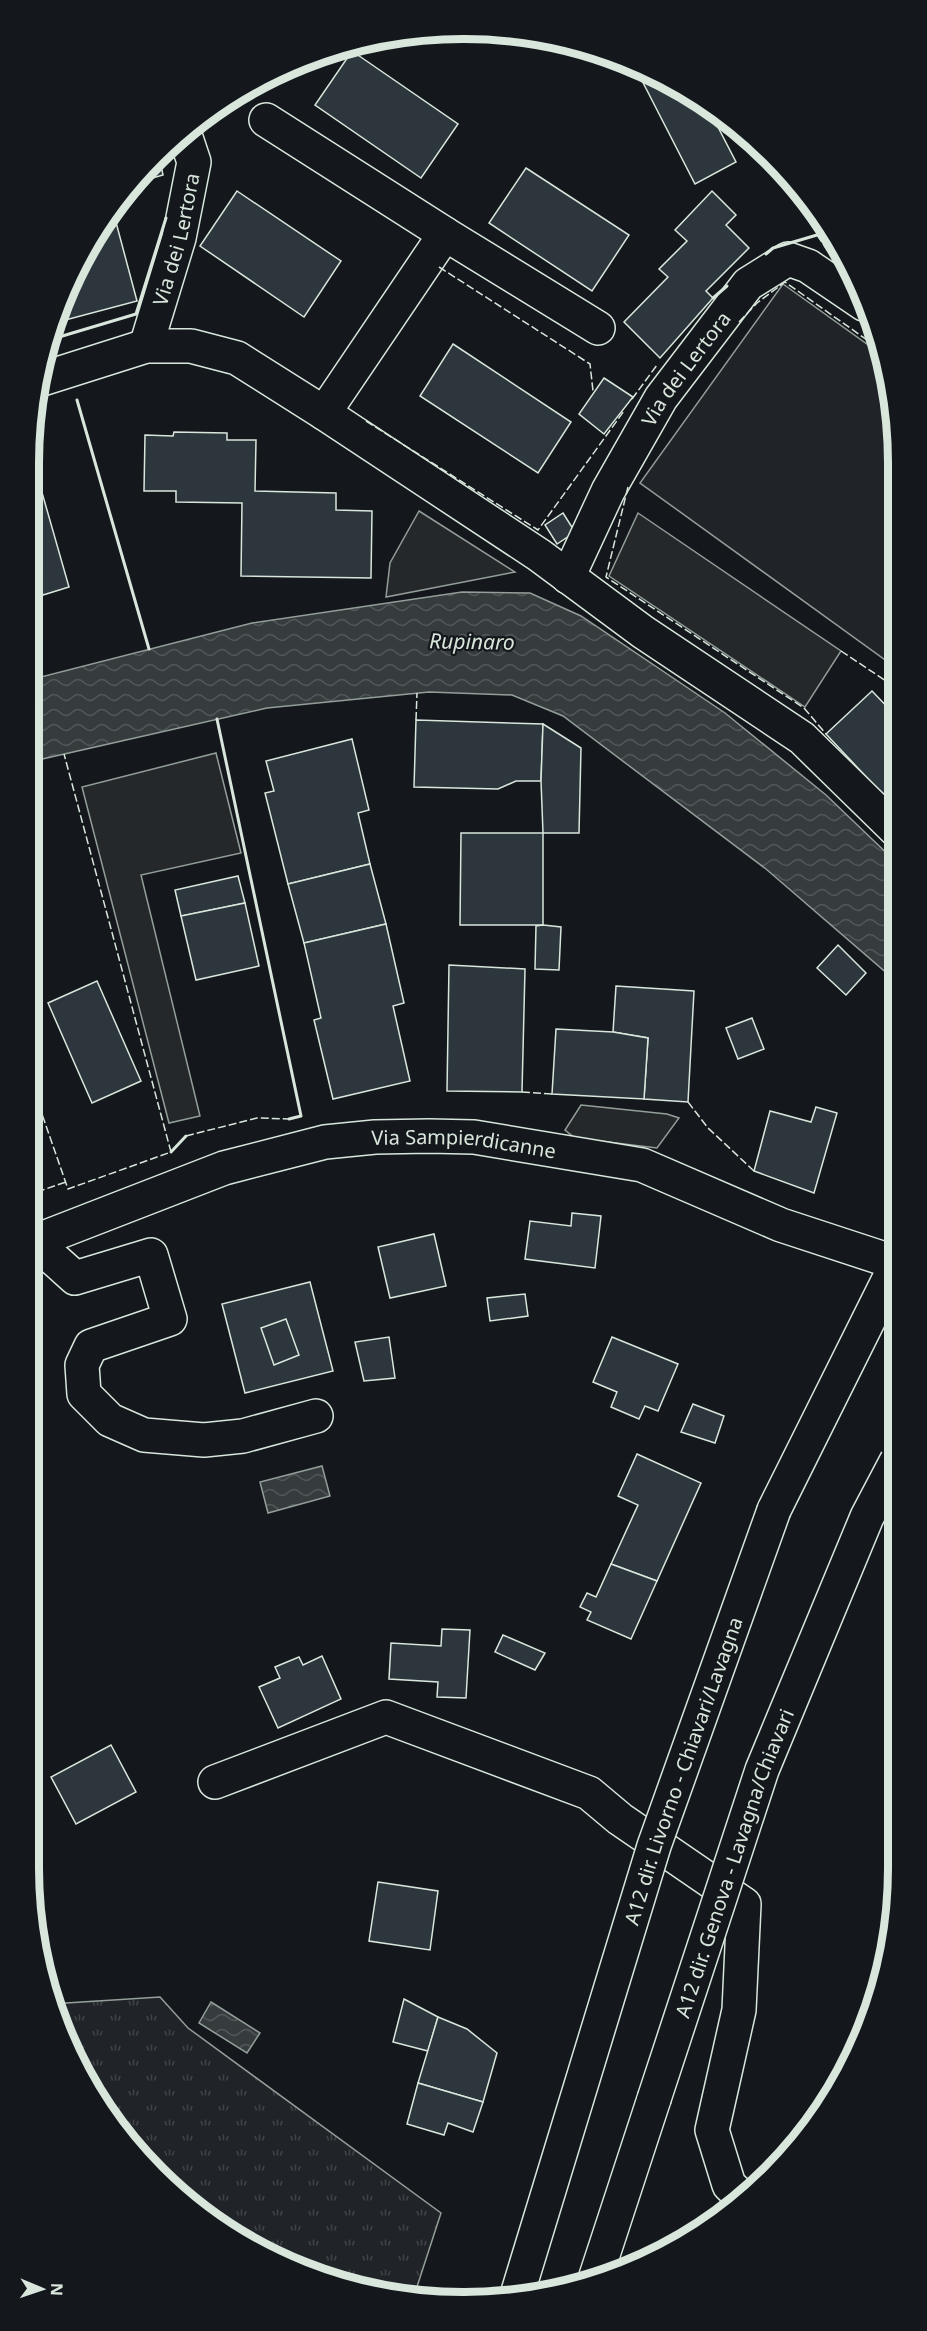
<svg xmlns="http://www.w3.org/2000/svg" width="927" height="2331" viewBox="0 0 927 2331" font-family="'Noto Sans',sans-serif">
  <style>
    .grass { fill: url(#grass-tufts); stroke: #939e99; stroke-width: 1.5 }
    .pitch { fill: #202428; stroke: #939e99; stroke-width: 1.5 }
    .parking { fill: #24282b; stroke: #939e99; stroke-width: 1.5 }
    .water { fill: url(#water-waves); stroke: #939e99; stroke-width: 1.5 }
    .building { fill: #2c363c; stroke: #d8e6dc; stroke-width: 1.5 }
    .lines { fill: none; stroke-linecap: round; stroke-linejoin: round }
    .street-casing { stroke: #d8e6dc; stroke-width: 36 }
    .secondary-casing { stroke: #d8e6dc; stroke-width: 36 }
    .highway-casing { stroke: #d8e6dc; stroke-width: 36 }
    .street { stroke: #14181c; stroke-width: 33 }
    .secondary { stroke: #14181c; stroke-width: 33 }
    .highway { stroke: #14181c; stroke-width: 33 }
    .highway-bridge-casing { stroke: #d8e6dc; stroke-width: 36; stroke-linecap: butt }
    .highway-bridge { stroke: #14181c; stroke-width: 33 }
    .fence { stroke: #d8e6dc; stroke-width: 1.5; stroke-dasharray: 8 3; stroke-linecap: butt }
    .wall { stroke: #d8e6dc; stroke-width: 3 }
    .labels { text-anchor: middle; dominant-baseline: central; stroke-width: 4.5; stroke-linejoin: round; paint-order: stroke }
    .street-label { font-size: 20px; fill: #d8e6dc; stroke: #14181c }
    .water-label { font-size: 21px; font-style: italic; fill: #d8e6dc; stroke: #14181c }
    .rim { fill: none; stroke: #d8e6dc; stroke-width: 8 }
  </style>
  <defs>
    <pattern id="grass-tufts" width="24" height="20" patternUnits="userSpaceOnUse" patternTransform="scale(1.5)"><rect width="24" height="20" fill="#202428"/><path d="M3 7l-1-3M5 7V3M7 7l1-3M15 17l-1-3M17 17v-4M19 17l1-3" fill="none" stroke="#404447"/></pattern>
    <pattern id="water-waves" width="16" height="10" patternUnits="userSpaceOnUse" patternTransform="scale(1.5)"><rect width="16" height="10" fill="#363b3e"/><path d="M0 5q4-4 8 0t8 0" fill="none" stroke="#525759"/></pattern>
  </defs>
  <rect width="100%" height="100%" fill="#14181c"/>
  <path class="grass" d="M 160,1997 L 188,2028 L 441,2213 L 413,2299 L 324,2280 L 246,2244 L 136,2154 L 87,2085 L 51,2004 Z"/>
  <path class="pitch" d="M 783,284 L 878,352 L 895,406 L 895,667 L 640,483 Z"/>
  <g class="parking">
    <path d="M 419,511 L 515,572 L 386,597 L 390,563 Z"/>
    <path d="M 638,513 L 841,651 L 805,707 L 609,576 Z"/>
    <path d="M 216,753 L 241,853 L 141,875 L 200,1116 L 169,1123 L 82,787 Z"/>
    <path d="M 581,1105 L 667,1114 L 679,1118 L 657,1148 L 575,1138 L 565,1130 Z"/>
  </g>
  <g class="water">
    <path d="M 462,592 L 530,593 L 581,616 L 725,713 L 826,795 L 896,862 L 896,981 L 766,869 L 563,716 L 512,695 L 429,692 L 267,708 L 29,762 L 29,680 L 252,623 Z"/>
    <path d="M 322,1466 L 330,1496 L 268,1513 L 260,1482 Z"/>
    <path d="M 211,2002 L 260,2033 L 247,2053 L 199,2023 Z"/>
  </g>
  <g class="building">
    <path d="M 352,51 L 458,124 L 421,178 L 315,105 Z"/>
    <path d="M 635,67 L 705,102 L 736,162 L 695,184 Z"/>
    <path d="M 159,156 L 163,175 L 132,184 L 136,177 Z"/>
    <path d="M 526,168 L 629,235 L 592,291 L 489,223 Z"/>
    <path d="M 237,191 L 341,261 L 304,317 L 200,246 Z"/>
    <path d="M 712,191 L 736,215 L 726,225 L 749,248 L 706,291 L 713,298 L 660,358 L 624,322 L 668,277 L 659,269 L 687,241 L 675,230 Z"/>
    <path d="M 113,211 L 137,301 L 54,323 L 54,319 L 87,246 Z"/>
    <path d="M 453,344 L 571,422 L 538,473 L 420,396 Z"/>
    <path d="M 604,378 L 633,397 L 604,434 L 579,414 Z"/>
    <path d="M 174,432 L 227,433 L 227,440 L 256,440 L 255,491 L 336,493 L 336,510 L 372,511 L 371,578 L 241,576 L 242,503 L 176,502 L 176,491 L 144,491 L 145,435 L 173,436 Z"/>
    <path d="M 35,468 L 69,587 L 43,595 L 41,590 L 28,594 L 28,470 Z"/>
    <path d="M 563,513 L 575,532 L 557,544 L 545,525 Z"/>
    <path d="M 872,691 L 896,716 L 896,791 L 887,799 L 826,734 Z"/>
    <path d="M 416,720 L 543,724 L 541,781 L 516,781 L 498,789 L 414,787 Z"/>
    <path d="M 543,724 L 581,748 L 579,833 L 543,833 L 541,781 Z"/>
    <path d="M 352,739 L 369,810 L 358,813 L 370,864 L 288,884 L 265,793 L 274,791 L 266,761 Z"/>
    <path d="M 461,833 L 543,833 L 543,925 L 460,925 Z"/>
    <path d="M 370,864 L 386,924 L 304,943 L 288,884 Z"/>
    <path d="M 238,876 L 245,903 L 181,916 L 175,890 Z"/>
    <path d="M 245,903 L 259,966 L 196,980 L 181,916 Z"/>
    <path d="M 386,924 L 404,1003 L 393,1006 L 410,1081 L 333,1099 L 314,1020 L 321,1018 L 304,943 Z"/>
    <path d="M 543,925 L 561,927 L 559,970 L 535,969 L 536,926 Z"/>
    <path d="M 838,945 L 866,973 L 846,995 L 817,968 Z"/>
    <path d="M 449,965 L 525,969 L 522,1092 L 447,1091 Z"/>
    <path d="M 97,981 L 141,1081 L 92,1103 L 48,1003 Z"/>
    <path d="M 616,986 L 694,991 L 688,1102 L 644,1099 L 648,1038 L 613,1032 Z"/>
    <path d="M 752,1018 L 764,1049 L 738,1059 L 726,1028 Z"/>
    <path d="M 556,1029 L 613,1032 L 648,1038 L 644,1099 L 552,1094 Z"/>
    <path d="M 816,1107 L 837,1113 L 814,1193 L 754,1171 L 770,1111 L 811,1122 Z"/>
    <path d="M 28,1169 L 37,1192 L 28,1195 Z"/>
    <path d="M 572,1213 L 601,1216 L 595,1268 L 525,1259 L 530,1221 L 571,1226 Z"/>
    <path d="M 434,1234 L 446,1286 L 390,1298 L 378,1247 Z"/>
    <path d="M 310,1282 L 333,1371 L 245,1393 L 222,1304 Z"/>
    <path d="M 525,1294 L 528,1316 L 490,1321 L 487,1298 Z"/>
    <path d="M 286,1319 L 299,1355 L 274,1365 L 261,1328 Z"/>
    <path d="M 389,1337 L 395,1378 L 364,1381 L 355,1342 Z"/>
    <path d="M 612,1337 L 678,1364 L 658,1411 L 645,1406 L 639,1419 L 611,1407 L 617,1392 L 593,1382 Z"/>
    <path d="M 693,1404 L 724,1416 L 715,1443 L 681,1432 Z"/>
    <path d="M 637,1454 L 701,1483 L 657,1581 L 611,1564 L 638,1505 L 618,1496 Z"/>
    <path d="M 611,1564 L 657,1581 L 631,1639 L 587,1620 L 591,1612 L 580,1607 L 587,1593 L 596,1597 Z"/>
    <path d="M 442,1629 L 470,1630 L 466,1698 L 437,1697 L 438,1682 L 389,1679 L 391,1643 L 441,1646 Z"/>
    <path d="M 503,1635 L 545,1653 L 535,1670 L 495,1652 Z"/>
    <path d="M 322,1656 L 341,1699 L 278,1728 L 259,1687 L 280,1678 L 275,1667 L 299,1657 L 303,1665 Z"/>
    <path d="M 111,1745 L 136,1792 L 76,1824 L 51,1777 Z"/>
    <path d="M 378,1882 L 438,1891 L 430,1950 L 369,1941 Z"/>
    <path d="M 404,1999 L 438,2017 L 428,2051 L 393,2042 Z"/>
    <path d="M 438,2017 L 467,2029 L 497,2053 L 483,2102 L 418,2083 Z"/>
    <path d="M 418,2083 L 483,2102 L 473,2132 L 448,2123 L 444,2135 L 407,2124 Z"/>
  </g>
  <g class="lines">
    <g class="street-casing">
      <g id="street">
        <path d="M 266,120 L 445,234"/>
        <path id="s1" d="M 146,346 L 179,238 L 194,162 L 184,132"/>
        <path d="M 324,413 L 445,234 L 598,328"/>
        <path id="s2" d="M 568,577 L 608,491 L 661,398 L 748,284 L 788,259 L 808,266 L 864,304"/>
        <path d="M 35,1242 L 75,1278 L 151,1255 L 170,1319 L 91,1346 L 82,1365 L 84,1394 L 110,1420 L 144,1435 L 204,1440 L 243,1436 L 316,1416"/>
        <path d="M 215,1782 L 386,1717 L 589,1793 L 620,1819 L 744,1904 L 739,2010 L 712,2130 L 729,2185 L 744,2199"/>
      </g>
    </g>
    <g class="secondary-casing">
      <g id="secondary">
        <path d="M 42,379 L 146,346 L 191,346 L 237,358 L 324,413 L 539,555 L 643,632 L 802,738 L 896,830"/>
        <path id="s3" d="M 28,1244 L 224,1168 L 325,1142 L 375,1137 L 429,1136 L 474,1137 L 642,1165 L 781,1225 L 897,1263"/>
      </g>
    </g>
    <g class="highway-casing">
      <g id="highway">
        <path d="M 774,1510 L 897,1263"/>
        <path d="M 596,2276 L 654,2099"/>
      </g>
    </g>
    <use href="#street" class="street"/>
    <use href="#secondary" class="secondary"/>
    <use href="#highway" class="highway"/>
    <g class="highway-bridge-casing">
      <g id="highway-bridge">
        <path id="s4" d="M 654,2099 L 762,1770 L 867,1517 L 897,1460"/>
        <path id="s5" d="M 517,2295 L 654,1846 L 774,1510"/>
      </g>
    </g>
    <use href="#highway-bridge" class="highway-bridge"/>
    <g class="fence">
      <path d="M 817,235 L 838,266"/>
      <path d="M 439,267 L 590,364 L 593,391"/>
      <path d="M 739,322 L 757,303 L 785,282 L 877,347"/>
      <path d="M 632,399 L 657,365"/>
      <path d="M 366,421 L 538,530 L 624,411"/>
      <path d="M 628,487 L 606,577 L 804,708 L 826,734"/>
      <path d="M 841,651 L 895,687"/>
      <path d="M 416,720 L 417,693"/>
      <path d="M 28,1074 L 68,1189 L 171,1152 L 64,754"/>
      <path d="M 522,1092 L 552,1094"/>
      <path d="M 688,1102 L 708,1128 L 754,1171"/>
      <path d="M 186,1136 L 257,1118 L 289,1119"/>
      <path d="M 37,1192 L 66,1182"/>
    </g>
    <g class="wall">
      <path d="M 766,254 L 773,248 L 817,235"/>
      <path d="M 713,298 L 727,286"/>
      <path d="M 49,340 L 136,314 L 166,218"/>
      <path d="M 77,400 L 149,649"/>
      <path d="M 217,719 L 301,1116 L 289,1119"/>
      <path d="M 171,1152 L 186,1136"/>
    </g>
  </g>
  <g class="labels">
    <g class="street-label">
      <text stroke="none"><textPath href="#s1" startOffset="111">Via dei Lertora</textPath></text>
      <text stroke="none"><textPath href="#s2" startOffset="240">Via dei Lertora</textPath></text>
      <text stroke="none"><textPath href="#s3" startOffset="454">Via Sampierdicanne</textPath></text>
      <text stroke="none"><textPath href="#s5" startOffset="550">A12 dir. Livorno - Chiavari/Lavagna</textPath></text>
      <text stroke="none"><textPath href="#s4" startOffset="249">A12 dir. Genova - Lavagna/Chiavari</textPath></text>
    </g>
    <g class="water-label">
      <text transform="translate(472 641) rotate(1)">Rupinaro</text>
    </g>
  </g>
  <path d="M0 0H927V2331H0ZM463 39H464A424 424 0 0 1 888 463V1868A424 424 0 0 1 464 2292H463A424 424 0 0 1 39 1868V463A424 424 0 0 1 463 39Z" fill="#14181c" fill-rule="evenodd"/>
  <path class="rim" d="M463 39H464A424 424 0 0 1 888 463V1868A424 424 0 0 1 464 2292H463A424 424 0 0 1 39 1868V463A424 424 0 0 1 463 39Z"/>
  <g transform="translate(42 2289) rotate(92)" stroke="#14181c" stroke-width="4.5" paint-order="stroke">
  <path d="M0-4.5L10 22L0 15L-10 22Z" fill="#d8e6dc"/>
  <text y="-9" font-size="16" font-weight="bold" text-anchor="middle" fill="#d8e6dc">N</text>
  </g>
</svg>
